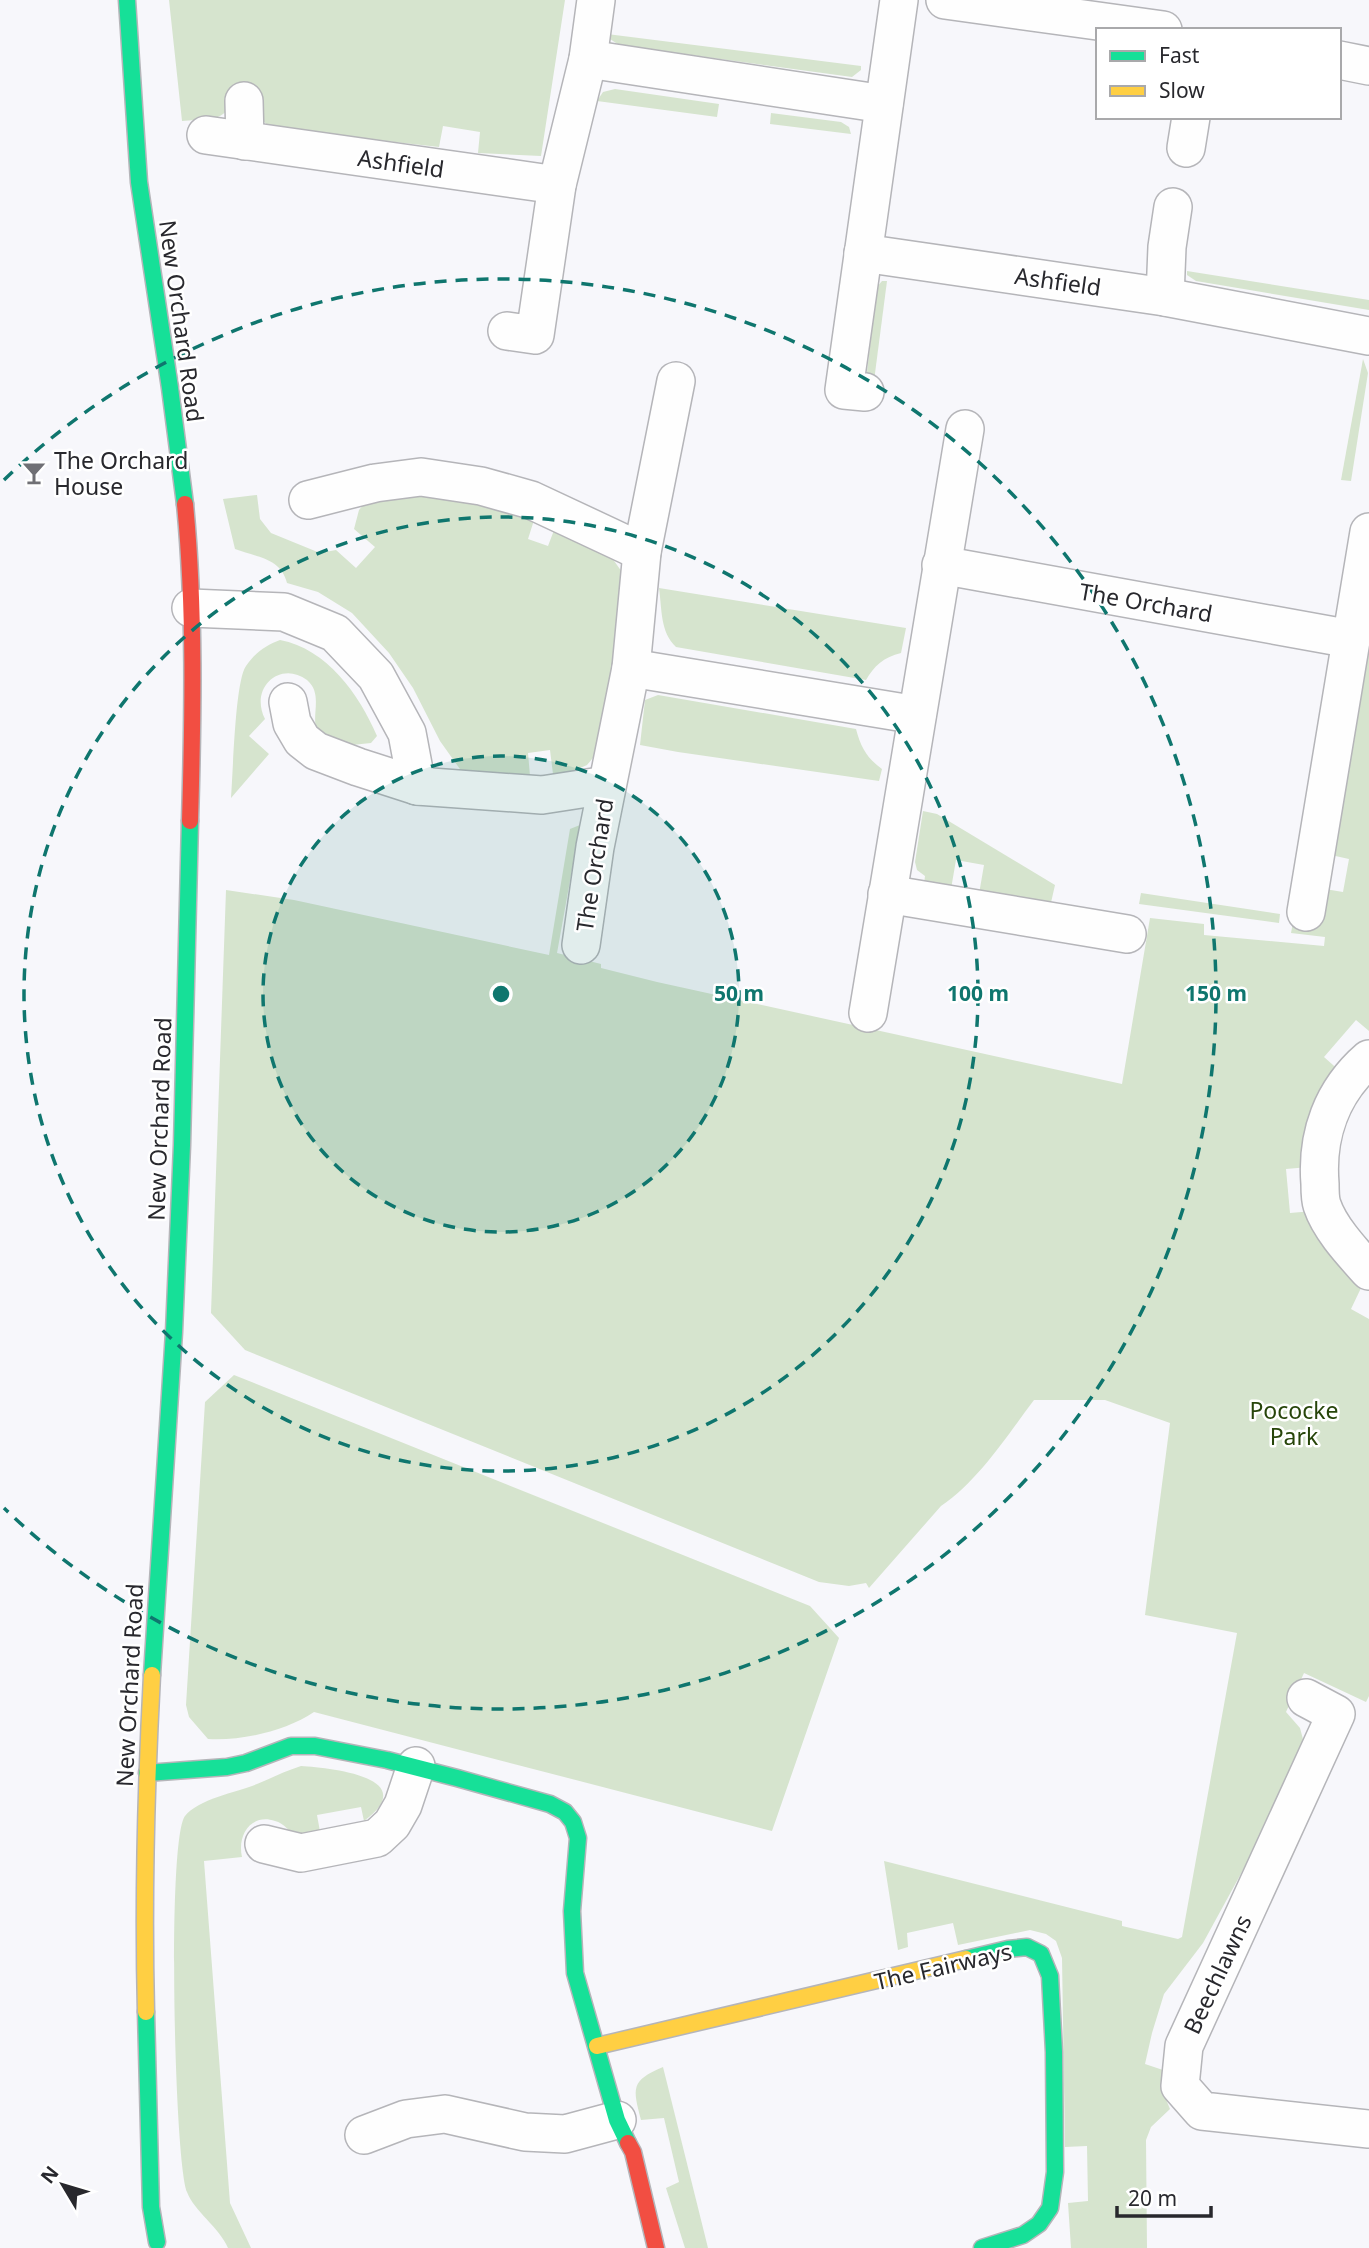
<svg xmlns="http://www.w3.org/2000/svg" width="1369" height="2248" viewBox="0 0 1369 2248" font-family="'Noto Sans',sans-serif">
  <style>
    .green { fill: #d6e4ce }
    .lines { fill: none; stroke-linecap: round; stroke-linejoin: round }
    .street-casing { stroke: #b5b5b9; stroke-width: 40 }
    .fast-casing { stroke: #b5b5b9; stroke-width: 19 }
    .slow-casing { stroke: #b5b5b9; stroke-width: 19 }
    .jam-casing { stroke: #b5b5b9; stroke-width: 19 }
    .street { stroke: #fefefe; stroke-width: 37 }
    .fast { stroke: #16e098; stroke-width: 16 }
    .slow { stroke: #ffcf43; stroke-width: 16 }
    .jam { stroke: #f24e42; stroke-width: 16 }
    .ring { fill: none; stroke: #0f766e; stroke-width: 3.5; stroke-dasharray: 12 9 }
    .labels { text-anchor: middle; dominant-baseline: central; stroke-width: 5; stroke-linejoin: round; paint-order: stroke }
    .street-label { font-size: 23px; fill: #28282d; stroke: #fff }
    .poi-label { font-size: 23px; fill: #28282d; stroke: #fff; text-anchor: start }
    .park-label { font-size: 23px; fill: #27450a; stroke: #fff }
    .centre { fill: #0f766e; stroke: #fff; stroke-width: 3.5 }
    .ring-label { font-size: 21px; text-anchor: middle; font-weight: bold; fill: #0f766e; stroke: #fff; stroke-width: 5; stroke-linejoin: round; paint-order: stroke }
  </style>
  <rect width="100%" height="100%" fill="#f7f7fb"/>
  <g class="green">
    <path d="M 169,0 L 565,0 L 541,156 L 478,153 L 480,132 L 443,126 L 439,147 L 271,128 L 263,121 L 230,107 C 219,123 200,119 182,121 Z"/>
    <path d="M 607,34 L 861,66 L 861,70 L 852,77 L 619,45 L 610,39 Z"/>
    <path d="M 615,89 L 719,104 L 717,117 L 597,101 L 603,92 Z"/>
    <path d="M 771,113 L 841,122 L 849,127 L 851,134 L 770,124 Z"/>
    <path d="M 1187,271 L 1369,300 L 1369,310 L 1196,281 L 1187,275 Z"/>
    <path d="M 882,281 L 887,281 L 874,381 L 866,380 L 877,287 Z"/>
    <path d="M 1363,359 L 1368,373 L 1351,481 L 1341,480 Z"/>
    <path d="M 388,494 L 484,502 L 535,517 L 528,539 L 548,546 L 556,525 L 612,558 L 622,572 L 615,662 L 598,752 L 587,765 L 571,772 L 553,774 L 550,750 L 528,753 L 530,776 L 467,779 L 440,741 L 413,688 L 389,653 L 352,613 L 318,592 L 287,583 C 281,558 256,557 235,549 L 223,499 L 257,495 L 260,519 L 271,533 L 320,553 L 336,550 L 356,568 L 375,547 L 354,529 L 359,510 L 371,496 Z"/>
    <path d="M 659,588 L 906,628 L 901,653 C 884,657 874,666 866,680 L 676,647 C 660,632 662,609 659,588 Z"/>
    <path d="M 280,640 C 327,649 359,694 377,736 L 371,743 L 352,745 L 349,752 C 342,748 331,746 324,741 C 304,725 327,697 307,680 C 281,660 249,687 265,719 L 249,736 L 269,754 L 231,798 C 233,774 235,681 246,666 C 255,653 266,645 280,640 Z"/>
    <path d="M 1361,653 L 1369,654 L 1369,1031 L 1356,1020 L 1324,1057 L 1342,1073 L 1309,1167 L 1286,1169 L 1290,1213 L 1313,1211 L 1361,1288 L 1351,1309 L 1369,1319 L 1369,1696 L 1366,1702 L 1304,1673 L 1286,1712 L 1300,1728 L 1304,1743 L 1255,1848 L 1203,1943 L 1164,1994 L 1152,2033 L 1145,2064 L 1163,2070 L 1165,2097 L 1170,2109 L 1151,2127 L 1146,2140 L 1147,2248 L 1071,2248 L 1068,2203 L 1088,2201 L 1087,2146 L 1065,2147 L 1062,1958 L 1056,1941 L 1046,1934 L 1030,1930 L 958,1945 L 953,1923 L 907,1933 L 908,1947 L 898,1950 L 884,1861 L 1122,1921 L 1122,1926 L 1178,1939 L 1182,1937 L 1237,1633 L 1145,1615 L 1170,1423 L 1105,1400 L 1034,1400 C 1006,1437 979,1480 941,1506 L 869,1588 L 866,1583 L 849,1586 L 819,1582 L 245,1350 L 211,1313 L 226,890 L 294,900 L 549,955 L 570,829 L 580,825 L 557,953 L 601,964 L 601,968 L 657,982 L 1122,1084 L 1150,918 L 1204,924 L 1204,935 L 1324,946 L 1325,937 L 1291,933 L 1294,917 L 1325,889 L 1343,892 L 1349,859 L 1331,855 Z"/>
    <path d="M 658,695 L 856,729 C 861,748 867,758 882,769 L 879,781 L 678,752 L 640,745 L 645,700 Z"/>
    <path d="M 923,811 L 937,814 L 1055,885 L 1050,907 L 979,894 L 984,865 L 956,860 L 951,889 L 924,884 L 925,876 L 917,870 L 915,862 Z"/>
    <path d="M 1141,893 L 1280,914 L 1279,923 L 1139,904 Z"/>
    <path d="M 234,1375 L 810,1606 L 839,1638 L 772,1831 L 314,1712 C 286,1731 242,1741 208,1739 L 189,1717 L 186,1705 L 205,1402 Z"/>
    <path d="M 301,1766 C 330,1768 423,1777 364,1821 L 361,1807 L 317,1815 L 321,1837 C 314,1837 305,1838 298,1836 C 290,1833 284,1823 275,1821 C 251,1813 237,1835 242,1857 L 204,1861 L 230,2203 L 251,2248 L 228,2248 C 219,2227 194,2211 187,2192 C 174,2158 167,1839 185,1816 C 198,1799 237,1792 257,1784 C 272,1778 285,1771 301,1766 Z"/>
    <path d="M 663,2067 L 667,2083 L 708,2248 L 685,2248 L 666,2188 L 679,2182 L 664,2118 L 641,2120 C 633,2088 630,2081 663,2067 Z"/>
  </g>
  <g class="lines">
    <g class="street-casing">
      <g id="street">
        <path d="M 945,0 L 1163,30"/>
        <path d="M 588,59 L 884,104"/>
        <path d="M 1339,60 L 1369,66"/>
        <path d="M 244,101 L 245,141"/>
        <path d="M 206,135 L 557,185"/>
        <path d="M 1186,148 L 1191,117"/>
        <path d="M 863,253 L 1165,297 L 1369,336"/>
        <path d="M 1165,297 L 1167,247 L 1173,207"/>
        <path d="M 507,331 L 535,335 L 557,185 L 588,59 L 596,0"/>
        <path d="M 865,392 L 844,390 L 899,0"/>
        <path d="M 308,500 L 375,483 L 421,477 L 481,486 L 531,500 L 642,552"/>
        <path d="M 941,565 L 1351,639"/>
        <path d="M 191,608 L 284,612 L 335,633 L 376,676 L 407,733 L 417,786"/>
        <path d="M 631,668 L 917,715"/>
        <path d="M 288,702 L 292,723 L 302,740 L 316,751 L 358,767 L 417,786 L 542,795 L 607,785"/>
        <path d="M 887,894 L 1127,934"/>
        <path d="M 1306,912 L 1369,532"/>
        <path d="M 581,945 L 595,847 L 631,668 L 642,552 L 676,381"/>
        <path d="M 868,1013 L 965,429"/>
        <path d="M 1369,1059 C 1332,1091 1316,1135 1320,1184 C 1320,1191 1320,1199 1322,1205 C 1330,1229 1353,1253 1369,1271"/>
        <path d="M 1306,1698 L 1336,1714 L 1184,2046 L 1180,2086 L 1202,2111 L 1369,2129"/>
        <path d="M 264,1844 L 301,1853 L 377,1838 L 392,1824 L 403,1805 L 416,1766"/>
        <path d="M 364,2135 L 406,2119 L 445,2114 L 525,2132 L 565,2134 L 617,2120"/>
      </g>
    </g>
    <g class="fast-casing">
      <g id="fast">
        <path d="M 127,0 L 139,182 L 170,388 L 185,504"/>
        <path d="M 152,1675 L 174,1332 L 182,1145 L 190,821"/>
        <path d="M 147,1773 L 227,1767 L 246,1763 L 291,1746 L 315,1746 L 387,1760 L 457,1778 L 550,1804 L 565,1812 L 573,1822 L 578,1838 L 572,1911 L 575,1973 L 617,2120 L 628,2143"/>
        <path d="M 966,1959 L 1008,1949 L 1027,1947 L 1041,1954 L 1050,1976 L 1054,2052 L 1055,2172 L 1050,2208 L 1039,2224 L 1023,2235 L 982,2248"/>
        <path d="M 146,2012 L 151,2207 L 157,2242"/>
      </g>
    </g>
    <g class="slow-casing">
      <g id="slow">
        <path d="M 146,2012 C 143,1899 146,1787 152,1675"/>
        <path d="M 597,2046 L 966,1959"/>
      </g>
    </g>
    <g class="jam-casing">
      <g id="jam">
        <path d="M 185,504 C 195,609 193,716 190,821"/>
        <path d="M 628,2143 L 633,2152 L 656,2248"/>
      </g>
    </g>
    <use href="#street" class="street"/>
    <use href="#fast" class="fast"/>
    <use href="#slow" class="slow"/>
    <use href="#jam" class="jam"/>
  </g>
  <circle cx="501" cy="994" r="238" fill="#0f766e" fill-opacity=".12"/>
  <g class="ring">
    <circle cx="501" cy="994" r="238"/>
    <circle cx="501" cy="994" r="477"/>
    <path d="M4 480A715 715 0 1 1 4 1508"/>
  </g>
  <defs>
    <g id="bar-bare" transform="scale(1.89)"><path d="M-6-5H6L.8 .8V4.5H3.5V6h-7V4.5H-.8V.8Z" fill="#707075" stroke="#fff" stroke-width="2.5" paint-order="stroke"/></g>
  </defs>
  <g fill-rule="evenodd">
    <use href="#bar-bare" x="34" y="473"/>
  </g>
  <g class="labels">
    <g class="street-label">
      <text transform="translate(401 163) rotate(8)">Ashfield</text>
      <text transform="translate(1058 281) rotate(8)">Ashfield</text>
      <text transform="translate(182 321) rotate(82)">New Orchard Road</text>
      <text transform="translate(1146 602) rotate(10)">The Orchard</text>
      <text transform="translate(594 865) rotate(-81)">The Orchard</text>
      <text transform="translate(159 1119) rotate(-88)">New Orchard Road</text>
      <text transform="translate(129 1685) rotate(-87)">New Orchard Road</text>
      <text transform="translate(943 1966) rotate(-13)">The Fairways</text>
      <text transform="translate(1217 1974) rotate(-65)">Beechlawns</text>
    </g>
    <g class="poi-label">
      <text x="54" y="460">The Orchard<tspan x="54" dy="26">House</tspan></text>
    </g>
    <g class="park-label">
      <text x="1294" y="1410">Pococke<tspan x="1294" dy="26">Park</tspan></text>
    </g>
  </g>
  <circle cx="501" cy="994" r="10" class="centre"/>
  <g class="ring-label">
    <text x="739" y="1001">50 m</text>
    <text x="978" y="1001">100 m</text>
    <text x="1216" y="1001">150 m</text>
  </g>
  <rect x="1096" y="28" width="245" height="91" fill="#ffffff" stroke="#a9a9ab" stroke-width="2"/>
  <rect x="1110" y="51" width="35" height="10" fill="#16e098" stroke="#a9a9ab" stroke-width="2"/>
  <text x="1159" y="63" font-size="21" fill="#28282d">Fast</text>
  <rect x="1110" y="86" width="35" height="10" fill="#ffcf43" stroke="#a9a9ab" stroke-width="2"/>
  <text x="1159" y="98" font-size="21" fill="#28282d">Slow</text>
  <g transform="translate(63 2185) rotate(308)" stroke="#ffffff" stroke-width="5" paint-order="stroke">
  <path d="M0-5L12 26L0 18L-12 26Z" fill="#28282d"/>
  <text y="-10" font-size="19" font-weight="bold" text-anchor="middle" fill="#28282d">N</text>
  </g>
  <path d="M1117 2206v10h94v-10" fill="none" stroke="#28282d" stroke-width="3.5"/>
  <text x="1128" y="2206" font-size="21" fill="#28282d" stroke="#ffffff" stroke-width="5" paint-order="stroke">20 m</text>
</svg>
